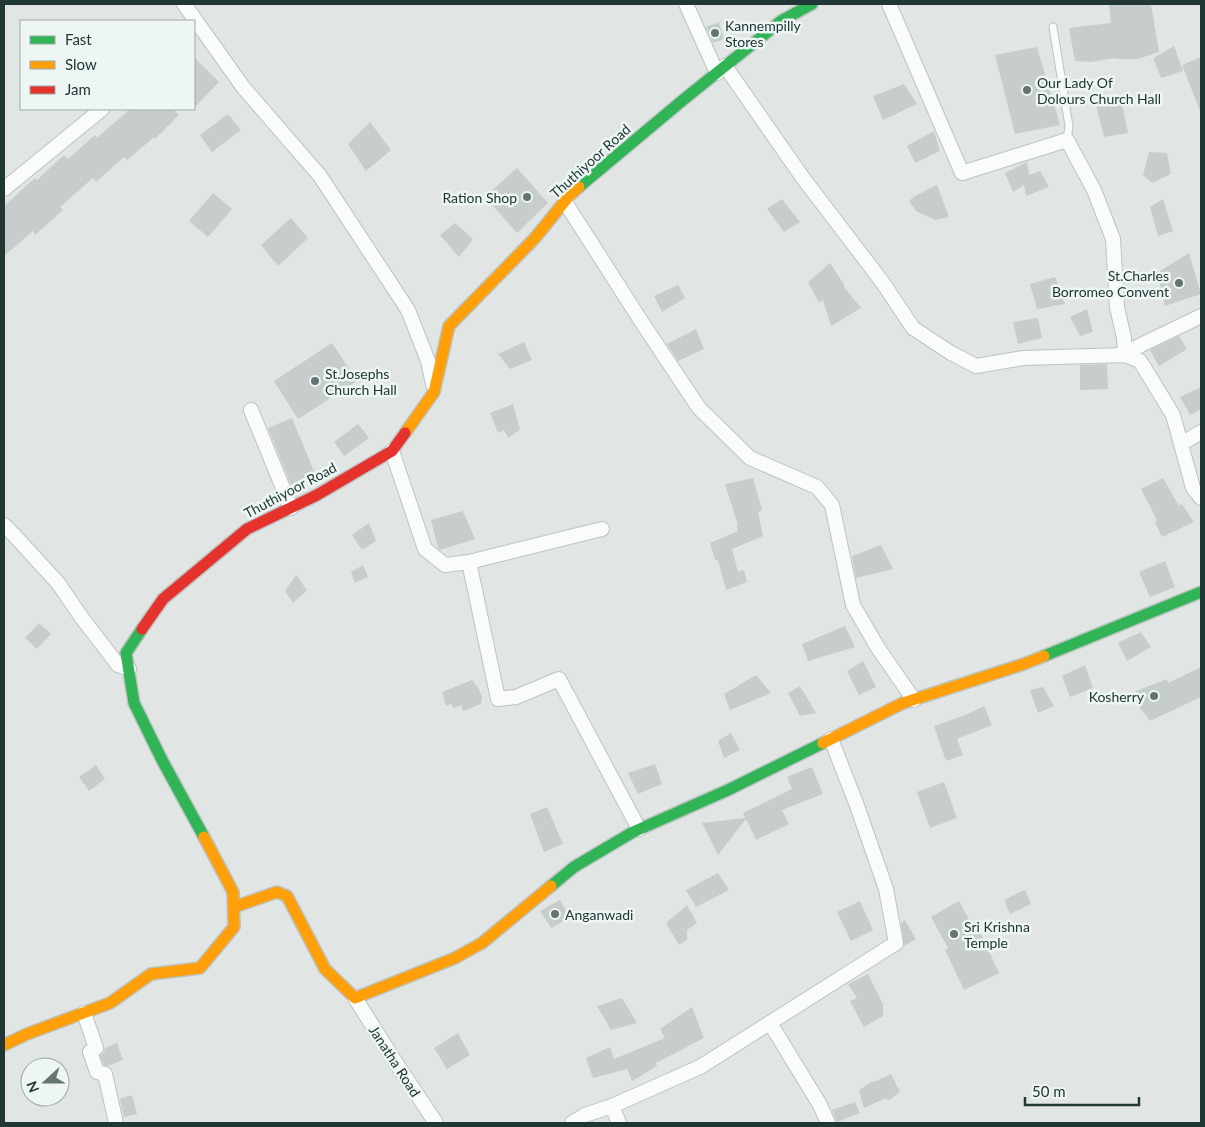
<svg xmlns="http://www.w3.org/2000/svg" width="1205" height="1127" viewBox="0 0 1205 1127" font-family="Lato,sans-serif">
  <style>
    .building { fill: #c7cdcc }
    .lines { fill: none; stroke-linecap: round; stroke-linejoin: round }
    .lane-casing { stroke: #bec3c2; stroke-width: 9 }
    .street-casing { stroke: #bec3c2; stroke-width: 16 }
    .fast-casing { stroke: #bcc4c2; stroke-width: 14 }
    .slow-casing { stroke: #bcc4c2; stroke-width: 14 }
    .jam-casing { stroke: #bcc4c2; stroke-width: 14 }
    .lane { stroke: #fafbfb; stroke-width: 7 }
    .street { stroke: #fafbfb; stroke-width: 14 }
    .fast { stroke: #30b455; stroke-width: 11 }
    .slow { stroke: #ff9f0a; stroke-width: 11 }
    .jam { stroke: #e5322d; stroke-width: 11 }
    .poi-dot { fill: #647473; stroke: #eef6f3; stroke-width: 2 }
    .labels { text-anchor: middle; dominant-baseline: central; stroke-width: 5; stroke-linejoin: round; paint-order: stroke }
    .poi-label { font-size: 14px; fill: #203736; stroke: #eef6f3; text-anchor: start }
    .street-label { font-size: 14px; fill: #203736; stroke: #eef6f3 }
  </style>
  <rect width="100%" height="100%" fill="#e1e6e5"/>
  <g class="building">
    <path d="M 1109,4 L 1151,4 L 1159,52 L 1138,59 L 1119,59 L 1115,58 L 1090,62 L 1075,61 L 1069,28 L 1111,23 Z"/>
    <path d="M 719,22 L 724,39 L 713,43 L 706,27 Z"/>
    <path d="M 1174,46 L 1183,71 L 1161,78 L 1153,58 Z"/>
    <path d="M 1037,47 L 1060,125 L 1015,134 L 995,55 Z"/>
    <path d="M 194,57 L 219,82 L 194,108 Z"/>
    <path d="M 1201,57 L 1201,111 L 1200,111 L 1182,65 Z"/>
    <path d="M 904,84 L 917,104 L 883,120 L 873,96 Z"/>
    <path d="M 1120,94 L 1128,133 L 1104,137 L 1096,105 Z"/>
    <path d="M 130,109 L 173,109 L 179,115 L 155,139 L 154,137 L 127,160 L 124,157 L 96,182 L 93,178 L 60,207 L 63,210 L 35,235 L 33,231 L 4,256 L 4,206 L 35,178 L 37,180 L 64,155 L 68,159 L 95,135 L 97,138 Z"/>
    <path d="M 228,114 L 241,130 L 212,152 L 200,135 Z"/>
    <path d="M 370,122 L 391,150 L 366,171 L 348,144 Z"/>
    <path d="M 934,131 L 940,151 L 915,163 L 907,146 Z"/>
    <path d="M 1149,152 L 1167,153 L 1171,174 L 1152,183 L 1143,175 Z"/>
    <path d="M 1027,162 L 1029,175 L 1040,171 L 1049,187 L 1026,196 L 1024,185 L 1013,192 L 1005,173 Z"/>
    <path d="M 517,168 L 548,203 L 517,233 L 485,197 Z"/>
    <path d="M 937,185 L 949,217 L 935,220 L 916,211 L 909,201 L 915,196 Z"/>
    <path d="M 213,193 L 232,209 L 208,237 L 189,221 Z"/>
    <path d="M 782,199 L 800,222 L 784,232 L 767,209 Z"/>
    <path d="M 1163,199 L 1173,231 L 1158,236 L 1150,207 Z"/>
    <path d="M 291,218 L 308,238 L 278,266 L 261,245 Z"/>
    <path d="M 455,223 L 473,239 L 459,257 L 440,235 Z"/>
    <path d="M 1189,253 L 1201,294 L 1165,306 L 1157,273 Z"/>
    <path d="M 830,263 L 845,286 L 844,287 L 861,308 L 831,326 L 823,300 L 819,303 L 808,282 Z"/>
    <path d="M 1055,277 L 1065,304 L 1037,309 L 1030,284 Z"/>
    <path d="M 678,285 L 685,298 L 662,312 L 654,296 Z"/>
    <path d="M 1087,309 L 1093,332 L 1080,336 L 1070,317 Z"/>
    <path d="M 1038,318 L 1042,338 L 1018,344 L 1013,322 Z"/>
    <path d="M 696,329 L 704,349 L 678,361 L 667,344 Z"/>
    <path d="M 1179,336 L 1187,349 L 1159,366 L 1150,350 Z"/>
    <path d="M 524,342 L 532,360 L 510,369 L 498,354 Z"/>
    <path d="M 332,343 L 357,381 L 298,419 L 274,381 Z"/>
    <path d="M 1107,364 L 1108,389 L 1080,390 L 1080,365 Z"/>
    <path d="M 1201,387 L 1201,409 L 1190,415 L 1180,397 Z"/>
    <path d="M 513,404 L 520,430 L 508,438 L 504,430 L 498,433 L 490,413 Z"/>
    <path d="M 292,418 L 315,474 L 291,485 L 268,428 Z"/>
    <path d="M 358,424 L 369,438 L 344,456 L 334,442 Z"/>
    <path d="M 753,478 L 762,510 L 758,512 L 763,536 L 732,549 L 738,572 L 744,570 L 747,582 L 726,590 L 718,560 L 715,560 L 710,543 L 738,531 L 737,526 L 738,525 L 725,484 Z"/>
    <path d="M 1163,478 L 1179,506 L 1182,504 L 1194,522 L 1162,537 L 1155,522 L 1157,520 L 1141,489 Z"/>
    <path d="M 463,511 L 475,539 L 440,550 L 438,548 L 431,520 Z"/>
    <path d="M 369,523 L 376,541 L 362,550 L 352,535 Z"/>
    <path d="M 881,545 L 893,569 L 856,578 L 852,556 Z"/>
    <path d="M 1165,561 L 1175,587 L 1150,597 L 1139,572 Z"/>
    <path d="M 363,565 L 368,577 L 355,583 L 351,572 Z"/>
    <path d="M 296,575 L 307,590 L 293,603 L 285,591 Z"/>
    <path d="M 39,623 L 51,634 L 37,649 L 25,638 Z"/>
    <path d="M 845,626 L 855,647 L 808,661 L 802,644 Z"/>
    <path d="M 1141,632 L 1151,647 L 1127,661 L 1118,643 Z"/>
    <path d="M 863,661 L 876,687 L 859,695 L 847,671 Z"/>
    <path d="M 1085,665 L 1093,688 L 1070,697 L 1062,676 Z"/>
    <path d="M 1201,667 L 1201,697 L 1150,721 L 1135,701 L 1136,691 L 1167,679 L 1168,683 Z"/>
    <path d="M 756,675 L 771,693 L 730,710 L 724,694 Z"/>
    <path d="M 472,680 L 479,689 L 482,697 L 481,704 L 463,711 L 461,705 L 454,708 L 451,704 L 446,706 L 442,692 Z"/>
    <path d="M 800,686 L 816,713 L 800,716 L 788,693 Z"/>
    <path d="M 1043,687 L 1054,706 L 1038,713 L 1030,690 Z"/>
    <path d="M 984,706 L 992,725 L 957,739 L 963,755 L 946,761 L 934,726 L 968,714 Z"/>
    <path d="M 731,733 L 740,750 L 724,758 L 718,741 Z"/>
    <path d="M 655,764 L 662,784 L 638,794 L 628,773 Z"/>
    <path d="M 96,765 L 105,779 L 89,791 L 79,777 Z"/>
    <path d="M 812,767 L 823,794 L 782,810 L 789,824 L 756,840 L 746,819 L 718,855 L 702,823 L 745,818 L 743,813 L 792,789 L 787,777 Z"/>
    <path d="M 944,782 L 957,818 L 930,828 L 917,792 Z"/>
    <path d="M 547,807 L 563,844 L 544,852 L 530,814 Z"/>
    <path d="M 718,873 L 729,890 L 696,907 L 686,890 Z"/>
    <path d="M 1025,890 L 1031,904 L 1010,914 L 1004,900 Z"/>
    <path d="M 560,900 L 570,918 L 551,928 L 540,911 Z"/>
    <path d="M 860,901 L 873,930 L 851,941 L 837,912 Z"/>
    <path d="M 959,901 L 977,934 L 980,932 L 999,973 L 964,990 L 945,950 L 948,948 L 931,917 Z"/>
    <path d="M 687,905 L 697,923 L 687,930 L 687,940 L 679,945 L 666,923 Z"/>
    <path d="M 905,920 L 916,939 L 904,946 L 901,923 Z"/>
    <path d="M 868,974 L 883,1004 L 883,1016 L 864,1027 L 850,1001 L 857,998 L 848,984 Z"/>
    <path d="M 622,998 L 637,1023 L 611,1030 L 597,1006 Z"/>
    <path d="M 692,1007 L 704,1038 L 656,1063 L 657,1066 L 632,1081 L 627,1069 L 593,1078 L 586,1058 L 610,1047 L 614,1059 L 665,1038 L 660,1029 Z"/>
    <path d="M 458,1033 L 470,1055 L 447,1069 L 434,1048 Z"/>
    <path d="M 117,1043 L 123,1060 L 107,1066 L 104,1065 L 100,1056 L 104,1052 L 105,1048 Z"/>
    <path d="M 891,1074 L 900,1092 L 888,1101 L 886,1098 L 864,1108 L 859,1090 L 873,1081 L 874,1082 Z"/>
    <path d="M 132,1095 L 137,1114 L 124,1117 L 120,1099 Z"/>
    <path d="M 855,1102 L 860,1113 L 837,1122 L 832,1110 Z"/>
  </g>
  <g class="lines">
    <g class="lane-casing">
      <path id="lane" d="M 1053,27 L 1069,126 L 1067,140"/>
    </g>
    <g class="street-casing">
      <g id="street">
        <path d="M 184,4 L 243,87 L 320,176 L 408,310 L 428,361 L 433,384"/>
        <path d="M 686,4 L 717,73"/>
        <path d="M 889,4 L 962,173 L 1067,140 L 1094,190 L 1113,239 L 1117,307 L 1124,338 L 1125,355 L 1139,346 L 1201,316"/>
        <path d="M 725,66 L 803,178 L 883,283 L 913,328 L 951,353 L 976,366 L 1023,358 L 1125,355 L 1140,361 L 1173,415 L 1193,488 L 1201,498"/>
        <path d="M 4,189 L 102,109"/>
        <path d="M 565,202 L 641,321 L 699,408 L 750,458 L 817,487 L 832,505 L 853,605 L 878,648 L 914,700"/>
        <path d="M 251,410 L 291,508"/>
        <path d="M 1181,444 L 1201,432"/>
        <path d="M 392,451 L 425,549 L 445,565 L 469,562 L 498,699 L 516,697 L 559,679 L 639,829"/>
        <path d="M 4,525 L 14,535 L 58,583 L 82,618 L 118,665 L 129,669"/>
        <path d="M 469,562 L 602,529"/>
        <path d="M 355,998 L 396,1063 L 436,1123"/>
        <path d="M 84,1013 L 96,1048 L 90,1052 L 97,1072 L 105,1074 L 116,1123"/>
        <path d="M 770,1023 L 820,1105 L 828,1123"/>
        <path d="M 612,1106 L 619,1123"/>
        <path d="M 572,1123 L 585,1115 L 612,1106 L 700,1067 L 896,943 L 886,889 L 856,803 L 831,739"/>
      </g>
    </g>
    <g class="fast-casing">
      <g id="fast">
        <path d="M 579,187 L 683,100 L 781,21 L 812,4"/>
        <path d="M 142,629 L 126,653 L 134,703 L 162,760 L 204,837"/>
        <path d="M 1044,656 L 1201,592"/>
        <path d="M 551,886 L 574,867 L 633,832 L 728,790 L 823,743"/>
      </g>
    </g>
    <g class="slow-casing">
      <g id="slow">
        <path d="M 405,433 L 434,392 L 449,326 L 535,238 L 569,196 L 579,187"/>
        <path d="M 823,743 L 903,703 L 1024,664 L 1044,656"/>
        <path d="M 234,907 L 277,892 L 287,896 L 325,969 L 355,998 L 455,958 L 482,943 L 551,886"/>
        <path d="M 4,1045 L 27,1034 L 110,1003 L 151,974 L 200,968 L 234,927 L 233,892 L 204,837"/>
      </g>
    </g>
    <g class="jam-casing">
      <path id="jam" d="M 142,629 L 163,599 L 247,529 L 317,495 L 392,451 L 405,433"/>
    </g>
    <use href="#lane" class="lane"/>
    <use href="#street" class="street"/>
    <use href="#fast" class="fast"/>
    <use href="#slow" class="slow"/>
    <use href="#jam" class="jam"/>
  </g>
  <g class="poi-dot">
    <circle cx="715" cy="33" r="5"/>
    <circle cx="1027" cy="90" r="5"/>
    <circle cx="527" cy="197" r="5"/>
    <circle cx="1179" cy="283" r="5"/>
    <circle cx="315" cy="381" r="5"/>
    <circle cx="1154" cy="696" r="5"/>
    <circle cx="555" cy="914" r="5"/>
    <circle cx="954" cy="934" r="5"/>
  </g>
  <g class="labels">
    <g class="poi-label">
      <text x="725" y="25">Kannempilly<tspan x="725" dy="16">Stores</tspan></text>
      <text x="1037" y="82">Our Lady Of<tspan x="1037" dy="16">Dolours Church Hall</tspan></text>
      <text x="517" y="197" text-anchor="end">Ration Shop</text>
      <text x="1169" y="275" text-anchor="end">St.Charles<tspan x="1169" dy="16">Borromeo Convent</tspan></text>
      <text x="325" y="373">St.Josephs<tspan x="325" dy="16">Church Hall</tspan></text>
      <text x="1144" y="696" text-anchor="end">Kosherry</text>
      <text x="565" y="914">Anganwadi</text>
      <text x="964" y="926">Sri Krishna<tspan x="964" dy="16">Temple</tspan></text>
    </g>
    <g class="street-label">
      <text transform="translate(590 161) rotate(-42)">Thuthiyoor Road</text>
      <text transform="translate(290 490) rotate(-28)">Thuthiyoor Road</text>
      <text transform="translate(395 1061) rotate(57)">Janatha Road</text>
    </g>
  </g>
  <rect width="1205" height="1127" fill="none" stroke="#203736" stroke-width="10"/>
  <rect x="20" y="20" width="175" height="90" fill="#eef6f3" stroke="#9caaa7"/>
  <rect x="30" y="36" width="25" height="8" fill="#30b455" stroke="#9caaa7"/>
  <text x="65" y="45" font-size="15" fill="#203736">Fast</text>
  <rect x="30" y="61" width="25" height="8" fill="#ff9f0a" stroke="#9caaa7"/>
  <text x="65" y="70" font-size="15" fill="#203736">Slow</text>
  <rect x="30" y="86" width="25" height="8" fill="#e5322d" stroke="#9caaa7"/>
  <text x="65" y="95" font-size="15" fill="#203736">Jam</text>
  <g transform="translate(45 1082) rotate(249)"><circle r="24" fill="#eef6f3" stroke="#9caaa7"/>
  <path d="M0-4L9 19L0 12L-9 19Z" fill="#647473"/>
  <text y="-8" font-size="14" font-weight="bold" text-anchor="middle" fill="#203736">N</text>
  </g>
  <path d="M1025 1097v8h114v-8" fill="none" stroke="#203736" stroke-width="2.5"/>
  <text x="1032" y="1097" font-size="15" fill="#203736" stroke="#eef6f3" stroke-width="4" paint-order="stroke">50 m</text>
</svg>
